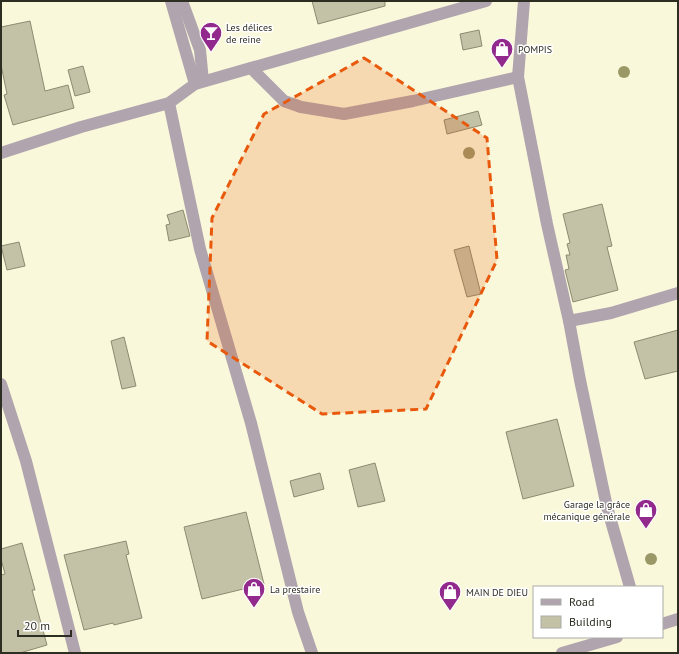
<svg xmlns="http://www.w3.org/2000/svg" width="679" height="654" viewBox="0 0 679 654" font-family="'PT Sans',sans-serif">
  <style>
    .building { fill: #c3c1a6; stroke: #8c8a70 }
    .lines { fill: none; stroke-linecap: round; stroke-linejoin: round }
    .street { stroke: #b0a5ae; stroke-width: 12 }
    .tree { fill: #9b9868 }
    .marked { fill: #e8590c; fill-opacity: 0.2; stroke: #e8590c; stroke-width: 3; stroke-dasharray: 8 5; stroke-linejoin: round }
    .labels { text-anchor: middle; dominant-baseline: central; stroke-width: 3; stroke-linejoin: round; paint-order: stroke }
    .poi-label { font-size: 10px; fill: #2e2d22; stroke: #fff; text-anchor: start }
  </style>
  <rect width="100%" height="100%" fill="#faf8db"/>
  <g class="building">
    <path d="M 312,1 L 385,1 L 385,6 L 318,24 Z"/>
    <path d="M 30,21 L 45,91 L 68,85 L 74,108 L 13,125 L 4,95 L 7,94 L 1,65 L 1,27 Z"/>
    <path d="M 479,30 L 482,46 L 463,50 L 460,34 Z"/>
    <path d="M 83,66 L 90,92 L 75,96 L 68,70 Z"/>
    <path d="M 478,111 L 482,125 L 447,134 L 444,120 Z"/>
    <path d="M 602,204 L 612,246 L 607,247 L 618,290 L 573,302 L 565,270 L 569,269 L 566,255 L 570,255 L 567,244 L 570,243 L 563,214 Z"/>
    <path d="M 183,210 L 190,236 L 169,241 L 166,225 L 170,224 L 167,215 Z"/>
    <path d="M 19,242 L 25,266 L 7,270 L 1,246 Z"/>
    <path d="M 469,246 L 481,294 L 467,297 L 454,250 Z"/>
    <path d="M 678,330 L 678,371 L 645,379 L 634,342 Z"/>
    <path d="M 124,337 L 136,386 L 122,389 L 111,341 Z"/>
    <path d="M 557,419 L 574,486 L 523,499 L 506,432 Z"/>
    <path d="M 375,463 L 385,501 L 358,507 L 349,470 Z"/>
    <path d="M 320,473 L 324,489 L 294,497 L 290,481 Z"/>
    <path d="M 246,512 L 264,584 L 202,599 L 184,527 Z"/>
    <path d="M 126,541 L 129,554 L 126,555 L 142,618 L 114,625 L 113,623 L 84,630 L 64,555 Z"/>
    <path d="M 22,543 L 35,590 L 32,590 L 47,645 L 20,653 L 1,653 L 1,575 L 5,574 L 1,559 L 1,549 Z"/>
  </g>
  <g class="lines">
    <g class="street">
      <path d="M 171,1 L 195,84"/>
      <path d="M 182,1 L 200,50 L 203,81"/>
      <path d="M 524,1 L 518,77 L 547,224 L 569,321 L 580,380 L 607,507 L 630,587"/>
      <path d="M 251,68 L 284,101 L 301,107 L 344,114 L 413,101 L 518,77"/>
      <path d="M 169,103 L 200,249 L 251,423 L 298,612 L 312,653"/>
      <path d="M 1,153 L 81,127 L 169,103 L 195,84 L 486,1"/>
      <path d="M 569,321 L 611,313 L 678,293"/>
      <path d="M 1,384 L 26,461 L 75,653"/>
      <path d="M 662,624 L 678,619"/>
      <path d="M 562,653 L 617,637"/>
    </g>
  </g>
  <g class="tree">
    <circle cx="624" cy="72" r="6"/>
    <circle cx="469" cy="153" r="6"/>
    <circle cx="651" cy="559" r="6"/>
  </g>
  <path class="marked" d="M 364,58 L 487,138 L 497,260 L 426,409 L 322,414 L 207,341 L 212,218 L 264,114 Z"/>
  <defs>
    <g id="bar-pin" transform="scale(1.15)"><path d="M0 17L-7.5 6A9.5 9.5 0 1 1 7.5 6Z" fill="#92298c" stroke="#fff"/><path d="M-6-5H6L.8 .8V4.5H3.5V6h-7V4.5H-.8V.8Z" fill="#fff"/></g>
    <g id="shop-pin" transform="scale(1.15)"><path d="M0 17L-7.5 6A9.5 9.5 0 1 1 7.5 6Z" fill="#92298c" stroke="#fff"/><path d="M-5-2.5h2.3a2.7 3.5 0 0 1 5.4 0H5L5.5 6h-11ZM-1.5-2.5h3a1.5 2.3 0 0 0-3 0Z" fill="#fff"/></g>
  </defs>
  <g fill-rule="evenodd">
    <use href="#bar-pin" x="211" y="33"/>
    <use href="#shop-pin" x="502" y="49"/>
    <use href="#shop-pin" x="646" y="510"/>
    <use href="#shop-pin" x="254" y="589"/>
    <use href="#shop-pin" x="450" y="592"/>
  </g>
  <g class="labels">
    <g class="poi-label">
      <text x="226" y="27">Les délices<tspan x="226" dy="12">de reine</tspan></text>
      <text x="518" y="49">POMPIS</text>
      <text x="630" y="504" text-anchor="end">Garage la grâce<tspan x="630" dy="12">mécanique générale</tspan></text>
      <text x="270" y="589">La prestaire</text>
      <text x="466" y="592">MAIN DE DIEU</text>
    </g>
  </g>
  <rect width="679" height="654" fill="none" stroke="#2e2d22" stroke-width="4"/>
  <rect x="533" y="586" width="130" height="52" fill="#ffffff" stroke="#ababa7"/>
  <rect x="541" y="599" width="20" height="6" fill="#b0a5ae" stroke="#ababa7"/>
  <text x="569" y="606" font-size="12" fill="#2e2d22">Road</text>
  <rect x="541" y="616" width="20" height="12" fill="#c3c1a6" stroke="#ababa7"/>
  <text x="569" y="626" font-size="12" fill="#2e2d22">Building</text>
  <path d="M18 630v6h53v-6" fill="none" stroke="#2e2d22" stroke-width="2"/>
  <text x="24" y="630" font-size="12" fill="#2e2d22" stroke="#ffffff" stroke-width="3" paint-order="stroke">20 m</text>
</svg>
